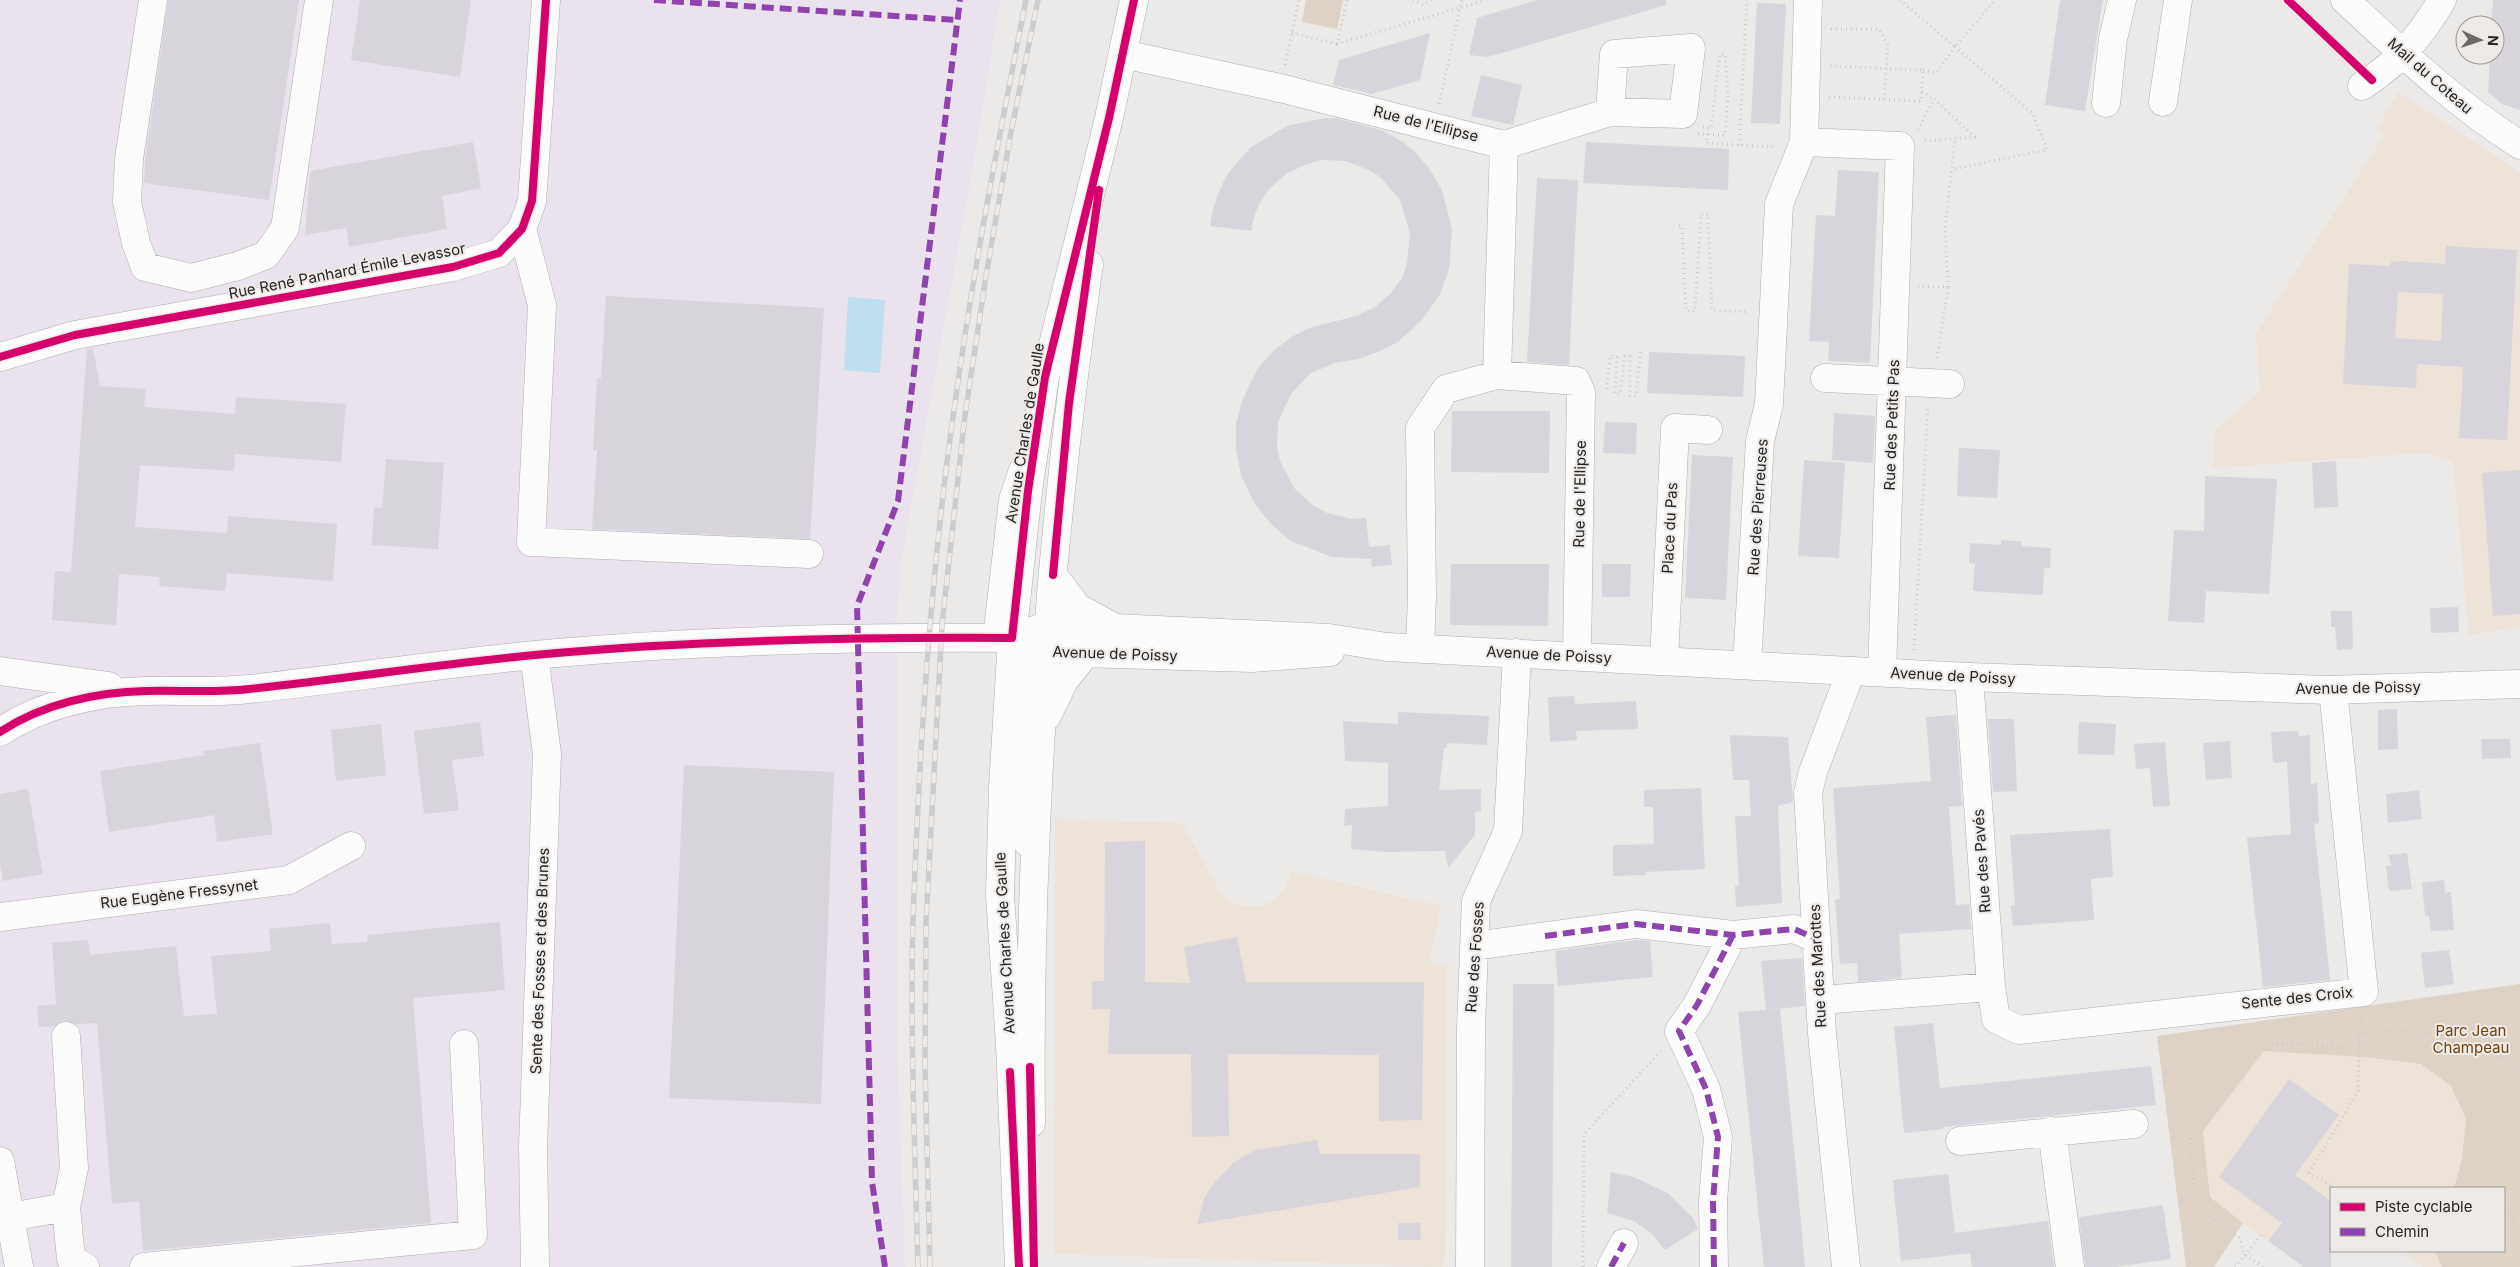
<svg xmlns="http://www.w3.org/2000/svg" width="2520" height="1267" viewBox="0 0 2520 1267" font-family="Inter,sans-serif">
  <rect width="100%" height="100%" fill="#eceae8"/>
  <path fill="#eae2ec" d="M 0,0 L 1000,0 L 975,155 L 901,562 L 897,615 L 897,1033 L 905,1267 L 0,1267 Z"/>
  <path fill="#eee3d9" d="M 2398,92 L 2520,172 L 2520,627 L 2469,635 L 2453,462 L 2426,453 L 2213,468 L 2215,430 L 2260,391 L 2256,333 L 2383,137 L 2377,128 Z
    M 1055,819 L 1182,823 L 1222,895 L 1233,903 L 1243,906 L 1258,906 L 1269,903 L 1279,896 L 1286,886 L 1291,871 L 1441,906 L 1430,962 L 1447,966 L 1445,1256 L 1443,1267 L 1054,1254 Z
    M 2264,1051 L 2364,1057 L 2421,1064 L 2451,1086 L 2466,1119 L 2462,1158 L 2454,1188 L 2331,1188 L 2331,1234 L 2294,1207 L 2268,1241 L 2243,1223 L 2210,1198 L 2203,1131 Z
    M 2407,1251 L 2435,1251 L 2442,1267 L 2422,1267 L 2405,1254 Z"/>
  <path fill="#dfd2c7" d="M 1306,0 L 1343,0 L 1337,29 L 1302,22 Z
    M 2520,984 L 2520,1267 L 2442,1267 L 2435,1251 L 2504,1251 L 2504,1188 L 2454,1188 L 2462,1158 L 2466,1119 L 2451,1086 L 2421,1064 L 2364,1057 L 2264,1051 L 2203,1131 L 2210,1197 L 2243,1223 L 2214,1267 L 2186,1267 L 2157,1036 Z"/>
  <path fill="#c0dfef" d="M 848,297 L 885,300 L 880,373 L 844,370 Z"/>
  <path fill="#d8d5dc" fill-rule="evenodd" d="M 168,0 L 299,0 L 269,200 L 144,183 L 145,161 Z
    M 360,0 L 471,0 L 460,77 L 351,60 Z
    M 1537,0 L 1666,0 L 1666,5 L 1488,57 L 1469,55 L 1477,18 Z
    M 2060,0 L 2103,0 L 2085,111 L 2045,105 Z
    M 2493,0 L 2520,0 L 2520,110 L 2502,104 L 2488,92 L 2490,55 L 2495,55 L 2495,25 L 2491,25 Z
    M 1757,3 L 1786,4 L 1780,124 L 1751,123 Z
    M 1430,33 L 1420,80 L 1372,94 L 1333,85 L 1339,60 Z
    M 1481,75 L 1522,85 L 1513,125 L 1471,116 Z
    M 1325,118 L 1336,118 L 1384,131 L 1403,142 L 1416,153 L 1429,168 L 1442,190 L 1452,229 L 1449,269 L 1440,294 L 1422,320 L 1398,342 L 1380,351 L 1359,359 L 1335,363 L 1311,373 L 1291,394 L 1278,422 L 1277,445 L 1280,461 L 1294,488 L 1314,506 L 1327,513 L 1352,519 L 1366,518 L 1369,547 L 1390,545 L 1392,565 L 1372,567 L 1371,559 L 1332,557 L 1291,541 L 1271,524 L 1254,503 L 1241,475 L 1236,449 L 1236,424 L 1242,401 L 1258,368 L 1273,351 L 1293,336 L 1309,328 L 1356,316 L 1375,307 L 1391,293 L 1402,278 L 1407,264 L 1410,233 L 1400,200 L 1380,177 L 1369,170 L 1345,161 L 1321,160 L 1307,164 L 1286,174 L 1269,189 L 1261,201 L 1255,213 L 1251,231 L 1210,226 L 1213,208 L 1221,187 L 1228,173 L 1251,147 L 1287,126 Z
    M 473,142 L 481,188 L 442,196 L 447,229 L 349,247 L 346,228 L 305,235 L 310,171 Z
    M 1586,142 L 1729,149 L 1728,190 L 1583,183 Z
    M 1838,170 L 1879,172 L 1870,363 L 1828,361 L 1829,342 L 1809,341 L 1816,215 L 1835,216 Z
    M 1537,178 L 1578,180 L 1569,365 L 1527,362 Z
    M 2446,246 L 2517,250 L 2507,440 L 2459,438 L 2463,367 L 2417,364 L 2416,388 L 2343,384 L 2349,264 L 2390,266 L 2391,262 L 2401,261 L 2445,264 ZM 2398,292 L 2443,294 L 2441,341 L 2395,338 Z
    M 606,296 L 824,308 L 810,539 L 592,529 L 597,450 L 593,450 L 597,378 L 601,378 Z
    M 93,348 L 100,386 L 146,389 L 144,407 L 235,414 L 236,397 L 346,404 L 341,462 L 235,454 L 234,471 L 140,465 L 135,527 L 227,533 L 228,516 L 337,524 L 333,581 L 227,573 L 225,591 L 159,586 L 160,577 L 119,574 L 116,625 L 52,620 L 55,571 L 71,572 L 87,349 Z
    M 1649,352 L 1745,356 L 1743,397 L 1647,393 Z
    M 1452,411 L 1550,411 L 1549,473 L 1451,472 Z
    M 1834,413 L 1875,416 L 1873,463 L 1832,460 Z
    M 1605,422 L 1637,423 L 1636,454 L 1603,453 Z
    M 1959,448 L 2000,450 L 1997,498 L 1957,496 Z
    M 1692,455 L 1733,457 L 1726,600 L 1685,598 Z
    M 386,459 L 444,463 L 438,549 L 372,545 L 374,507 L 382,508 Z
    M 1804,460 L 1845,463 L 1839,558 L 1798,556 Z
    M 2336,461 L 2338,507 L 2314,508 L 2312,463 Z
    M 2520,470 L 2520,614 L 2493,616 L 2482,473 Z
    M 2205,476 L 2277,479 L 2269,594 L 2206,591 L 2204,623 L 2168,621 L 2174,530 L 2204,531 Z
    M 2001,540 L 2021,541 L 2021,546 L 2051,548 L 2050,568 L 2044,568 L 2043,595 L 1973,591 L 1975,564 L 1969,563 L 1970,543 L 2001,545 Z
    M 1451,564 L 1549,564 L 1548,626 L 1450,625 Z
    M 1602,564 L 1631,564 L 1630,597 L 1602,597 Z
    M 2458,607 L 2459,632 L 2431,633 L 2430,608 Z
    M 2331,611 L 2352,611 L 2353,649 L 2337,650 L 2335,627 L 2331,627 Z
    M 1574,696 L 1575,704 L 1636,701 L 1638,729 L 1576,731 L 1577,740 L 1550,742 L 1548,697 Z
    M 2397,709 L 2398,749 L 2378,750 L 2378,710 Z
    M 1398,712 L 1489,716 L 1487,745 L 1447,743 L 1447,748 L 1444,748 L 1439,790 L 1481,789 L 1481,811 L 1475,812 L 1475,835 L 1448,868 L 1445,851 L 1385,852 L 1351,849 L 1352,825 L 1344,826 L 1345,809 L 1388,806 L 1388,763 L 1345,761 L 1343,721 L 1398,724 Z
    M 1956,715 L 1962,806 L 1949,807 L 1956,905 L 1969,904 L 1971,929 L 1899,934 L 1902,978 L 1858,982 L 1857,963 L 1840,964 L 1835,900 L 1840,899 L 1833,788 L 1931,781 L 1926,717 Z
    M 1988,719 L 2014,719 L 2017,791 L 1993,792 Z
    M 480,722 L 484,756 L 452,760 L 459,810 L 424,814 L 414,731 Z
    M 2079,722 L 2116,724 L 2114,755 L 2078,754 Z
    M 381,724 L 386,775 L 336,781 L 331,730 Z
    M 2298,731 L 2299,736 L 2310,735 L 2311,784 L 2317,783 L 2319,823 L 2314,824 L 2330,980 L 2263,987 L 2247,838 L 2291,834 L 2287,762 L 2273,763 L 2271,732 Z
    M 1730,735 L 1788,737 L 1793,802 L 1778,806 L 1782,903 L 1736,907 L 1735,886 L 1739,886 L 1735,816 L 1751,816 L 1749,780 L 1733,780 Z
    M 2481,739 L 2510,739 L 2511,758 L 2482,759 Z
    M 2230,741 L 2232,778 L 2206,780 L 2203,743 Z
    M 2165,742 L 2170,806 L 2153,807 L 2150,768 L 2136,769 L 2134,744 Z
    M 260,743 L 273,834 L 217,842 L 214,815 L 109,832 L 100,771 L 205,755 L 204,751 Z
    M 684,765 L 834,772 L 821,1104 L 669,1098 Z
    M 1701,788 L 1705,869 L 1646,872 L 1646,875 L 1613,876 L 1613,845 L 1654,844 L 1653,807 L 1644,807 L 1644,790 Z
    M 28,789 L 43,874 L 3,881 L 0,863 L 0,794 Z
    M 2419,790 L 2422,819 L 2388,823 L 2386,794 Z
    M 2110,829 L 2113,877 L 2091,879 L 2094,920 L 2013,926 L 2011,906 L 2015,905 L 2010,835 Z
    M 1145,841 L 1145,982 L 1190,983 L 1184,947 L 1237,937 L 1246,982 L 1424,982 L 1422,1120 L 1379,1121 L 1379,1055 L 1228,1054 L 1229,1136 L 1192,1137 L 1191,1054 L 1108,1054 L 1110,1009 L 1092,1009 L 1092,981 L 1104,981 L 1105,842 Z
    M 2407,853 L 2412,889 L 2389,891 L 2386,866 L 2391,866 L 2389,855 Z
    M 2444,880 L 2445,893 L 2451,892 L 2454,930 L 2431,931 L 2429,916 L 2425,916 L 2422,883 Z
    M 500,922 L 505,990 L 413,998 L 431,1223 L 143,1251 L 139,1201 L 112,1204 L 97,1023 L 76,1024 L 65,1020 L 55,1026 L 39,1027 L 37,1006 L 56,1004 L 52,943 L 88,940 L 90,955 L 176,946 L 184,1016 L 217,1014 L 211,956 L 271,951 L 269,929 L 330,923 L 332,944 L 367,942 L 368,935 Z
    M 1636,940 L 1650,941 L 1653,977 L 1558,986 L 1555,951 Z
    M 2449,950 L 2454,984 L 2425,988 L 2421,953 Z
    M 1802,958 L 1805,1006 L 1766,1010 L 1761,961 Z
    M 1513,984 L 1554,984 L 1552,1267 L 1511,1267 Z
    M 1780,1009 L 1799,1200 L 1805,1267 L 1764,1267 L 1738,1012 Z
    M 1933,1023 L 1940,1088 L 2151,1066 L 2156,1105 L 1943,1127 L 1943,1129 L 1904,1133 L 1894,1027 Z
    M 2289,1079 L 2339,1115 L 2295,1175 L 2331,1201 L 2331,1267 L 2304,1267 L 2268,1241 L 2282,1223 L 2219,1177 Z
    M 1317,1140 L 1320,1154 L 1420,1154 L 1420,1187 L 1197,1224 L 1204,1198 L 1216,1181 L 1234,1162 L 1256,1150 Z
    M 1611,1172 L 1634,1177 L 1669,1194 L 1694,1219 L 1698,1229 L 1665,1250 L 1653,1235 L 1634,1221 L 1607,1213 Z
    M 1948,1174 L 1955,1233 L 2048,1221 L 2054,1267 L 1972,1267 L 1970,1253 L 1901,1261 L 1893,1180 Z
    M 2163,1205 L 2171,1259 L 2114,1267 L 2085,1267 L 2079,1217 Z
    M 1398,1223 L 1420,1223 L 1421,1240 L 1398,1240 Z"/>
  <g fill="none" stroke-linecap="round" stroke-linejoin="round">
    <g stroke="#b1afae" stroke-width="29">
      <path id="minor" d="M 153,0 L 129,159 L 127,202 L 136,243 L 145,267 L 191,278 L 238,266 L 266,255 L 285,228 L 319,0
        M 2345,0 C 2401,52 2455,104 2520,145
        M 1123,54 L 1280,88 L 1504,145
        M 2362,86 C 2399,62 2420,37 2442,0
        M 2163,102 L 2178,0
        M 2106,103 L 2113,39 L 2122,0
        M 1804,142 L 1900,146 L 1882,672
        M 1504,145 L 1610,112 L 1683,114 L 1691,48 L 1614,54 L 1610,112
        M 522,229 L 542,305 L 531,542 L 809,554
        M 0,357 L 75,335 L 453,267 L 499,253 L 522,229 L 532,201 L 546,0
        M 1497,375 L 1504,145
        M 1825,378 L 1950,384
        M 997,638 L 1013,500 L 1023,470
        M 1420,648 L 1422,596 L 1420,428 L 1446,389 L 1497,375 L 1576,381 L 1581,392 L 1577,656
        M 534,655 L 547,754 L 533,1147 L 535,1267
        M 1664,661 L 1675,428 L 1708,430
        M 1747,665 L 1760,441 L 1769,404 L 1779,204 L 1804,142 L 1808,0
        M 0,671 L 109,686
        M 1969,677 L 1991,987 L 1996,1019 L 2019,1030 L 2364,992 L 2333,690
        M 0,732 C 42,704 96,692 146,691 C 180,690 215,693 249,689 C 344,679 439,664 535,655 C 693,640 853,637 1012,638
        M 1027,842 L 1023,772 L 1030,646
        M 0,917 L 289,880 L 351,846
        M 1474,946 L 1636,924 L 1733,935 L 1794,929 L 1817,939
        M 1821,1000 L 1991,987
        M 66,1036 L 74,1168 L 66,1207 L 71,1259 L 85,1267
        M 2052,1131 L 2070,1267
        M 1960,1141 L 2134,1124
        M 0,1161 L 19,1267
        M 10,1217 L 66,1207
        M 144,1267 L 473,1235 L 464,1044
        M 1470,1267 L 1471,1027 L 1476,901 L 1508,831 L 1517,653
        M 1611,1267 L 1624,1243
        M 1714,1267 L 1713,1201 L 1718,1137 L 1706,1089 L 1679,1031 L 1697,1005 L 1733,935
        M 1846,1267 L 1822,1034 L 1808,793 L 1813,772 L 1851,671"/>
    </g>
    <g stroke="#b1afae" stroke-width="29">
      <path id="major" d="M 1053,575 L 1077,607 L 1109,625
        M 1012,638 L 1049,625 L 1329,638 L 1387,647 L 1969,677 L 2327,690 L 2520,684
        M 1030,645 L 1046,652 L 1252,658 L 1330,652
        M 1047,716 L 1064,681 L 1085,654
        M 1031,1123 C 1028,836 1048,548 1089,264
        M 1019,1267 L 1010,1044 L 1000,895 L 1003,788 L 1012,638 L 1028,491 L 1045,377 L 1109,118 L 1134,0"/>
    </g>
    <path stroke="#cccbcb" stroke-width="3" stroke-dasharray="1 4" stroke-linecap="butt" d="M 1347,0 L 1337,44 L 1486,0
      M 1413,0 L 1424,5 L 1431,0
      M 1900,0 L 1955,47 L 1995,0
      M 1831,29 L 1879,29 L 1888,45 L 1884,99
      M 1292,33 L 1337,44
      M 1285,65 L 1299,0
      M 1923,70 L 1936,73 L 1955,47 L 2033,114 L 2047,150 L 1953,169
      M 1922,91 L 1934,99
      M 1829,97 L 1921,101 L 1923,70 L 1830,66
      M 1439,104 L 1462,0
      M 1918,130 L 1934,99 L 1975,137 L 1924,141
      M 1698,134 L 1725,135 L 1728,95 L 1725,54 L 1720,54 L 1711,128 L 1702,127
      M 1707,134 L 1706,143 L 1776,147
      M 1739,145 L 1747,0
      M 1679,226 L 1682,226 L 1686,311 L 1695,311 L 1701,214 L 1708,214 L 1712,310 L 1749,312
      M 1918,286 L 1948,287 L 1945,228 L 1955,138
      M 1937,358 L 1948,287
      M 1607,389 L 1610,356 L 1617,357 L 1615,394 L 1620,394 L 1625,356 L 1630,356 L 1630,396 L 1636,396 L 1641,348
      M 1914,650 L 1928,406
      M 2359,1033 L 2361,1016
      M 2335,1188 L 2309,1173 L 2358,1091 L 2359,1033 L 2401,1031 L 2439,1034 L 2520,1065
      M 2504,1209 L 2509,1209 L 2520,1236
      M 1583,1267 L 1584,1134 L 1662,1050
      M 2235,1267 L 2263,1233
      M 2263,1267 L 2244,1254 L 2240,1238 L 2205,1213 L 2195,1200 L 2190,1136 L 2254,1050 L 2267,1043 L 2359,1047"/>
    <use href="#minor" stroke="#fcfcfc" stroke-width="28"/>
    <use href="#major" stroke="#fcfcfc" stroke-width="28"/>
    <g stroke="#cdcdcd" stroke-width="5.5">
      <path id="rail" d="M 918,1267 C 915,1152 910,1036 913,921 C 919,751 930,579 954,410 C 973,272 999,136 1026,0
        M 930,1267 L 925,1065 L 926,923 L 942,625 L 965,415 L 986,276 L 1011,132 L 1038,0"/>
    </g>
    <use href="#rail" stroke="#edeae7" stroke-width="4" stroke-dasharray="11" stroke-linecap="butt"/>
    <path stroke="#8e44ad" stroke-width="6" stroke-dasharray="12 6" stroke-linecap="butt" d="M 654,0 L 956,20
      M 1545,936 L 1636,924 L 1733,935 L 1794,929 L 1817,939
      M 885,1267 L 872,1182 L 857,606 L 898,501 L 960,0
      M 1611,1267 L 1624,1243
      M 1714,1267 L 1713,1201 L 1718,1137 L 1706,1089 L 1679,1031 L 1697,1005 L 1733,935"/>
    <g stroke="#edeae7" stroke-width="11">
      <path id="cycleway" d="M 2288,0 L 2372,80
        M 0,357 L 75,335 L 453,267 L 499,253 L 522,229 L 532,201 L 546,0
        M 1053,575 L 1069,403 L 1099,190
        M 0,732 C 42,704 96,692 146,691 C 180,690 215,693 249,689 C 344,679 439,664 535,655 C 693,640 853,637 1012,638 L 1028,491 L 1045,377 L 1109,118 L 1134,0
        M 1030,1067 L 1034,1267
        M 1010,1072 L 1019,1267"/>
    </g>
    <use href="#cycleway" stroke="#d6006c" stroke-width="8"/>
  </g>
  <g text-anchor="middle" stroke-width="4" stroke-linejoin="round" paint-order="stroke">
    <g font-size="15" fill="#262524" stroke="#edeae7">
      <text transform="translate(2430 76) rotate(41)" y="5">Mail du Coteau</text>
      <text transform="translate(1426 124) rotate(14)" y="5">Rue de l'Ellipse</text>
      <text transform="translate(347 271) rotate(-11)" y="5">Rue René Panhard Émile Levassor</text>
      <text transform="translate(1892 425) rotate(-88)" y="5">Rue des Petits Pas</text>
      <text transform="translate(1025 433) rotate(-81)" y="5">Avenue Charles de Gaulle</text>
      <text transform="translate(1580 494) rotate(-89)" y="5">Rue de l'Ellipse</text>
      <text transform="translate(1758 507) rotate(-86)" y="5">Rue des Pierreuses</text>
      <text transform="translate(1670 528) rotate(-87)" y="5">Place du Pas</text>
      <text transform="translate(1115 654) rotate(2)" y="5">Avenue de Poissy</text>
      <text transform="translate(1549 655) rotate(3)" y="5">Avenue de Poissy</text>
      <text transform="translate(1953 676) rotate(3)" y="5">Avenue de Poissy</text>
      <text transform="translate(2358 688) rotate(-1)" y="5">Avenue de Poissy</text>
      <text transform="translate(1982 861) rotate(-94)" y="5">Rue des Pavés</text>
      <text transform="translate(179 894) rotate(-7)" y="5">Rue Eugène Fressynet</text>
      <text transform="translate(1005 943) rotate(-93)" y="5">Avenue Charles de Gaulle</text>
      <text transform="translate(1475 957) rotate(-86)" y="5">Rue des Fosses</text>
      <text transform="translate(540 961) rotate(-88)" y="5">Sente des Fosses et des Brunes</text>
      <text transform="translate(1818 966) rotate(-93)" y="5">Rue des Marottes</text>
      <text transform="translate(2297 998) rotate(-6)" y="5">Sente des Croix</text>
    </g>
    <g font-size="15" fill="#714311" stroke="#edeae7">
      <text x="2471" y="1036">Parc Jean<tspan x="2471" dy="17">Champeau</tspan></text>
    </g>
  </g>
  <rect x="2330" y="1187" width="175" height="65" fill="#edeae7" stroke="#9d9b99"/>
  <rect x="2340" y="1203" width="25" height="8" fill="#d6006c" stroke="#9d9b99"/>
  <text x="2375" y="1212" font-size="15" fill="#262524">Piste cyclable</text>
  <rect x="2340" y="1228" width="25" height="8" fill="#8e44ad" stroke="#9d9b99"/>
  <text x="2375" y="1237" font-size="15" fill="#262524">Chemin</text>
  <g transform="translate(2480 40) rotate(93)"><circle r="24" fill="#edeae7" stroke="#9d9b99"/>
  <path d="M0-4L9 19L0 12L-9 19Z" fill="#6b6a69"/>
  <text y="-8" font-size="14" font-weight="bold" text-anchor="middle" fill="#262524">N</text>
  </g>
</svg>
